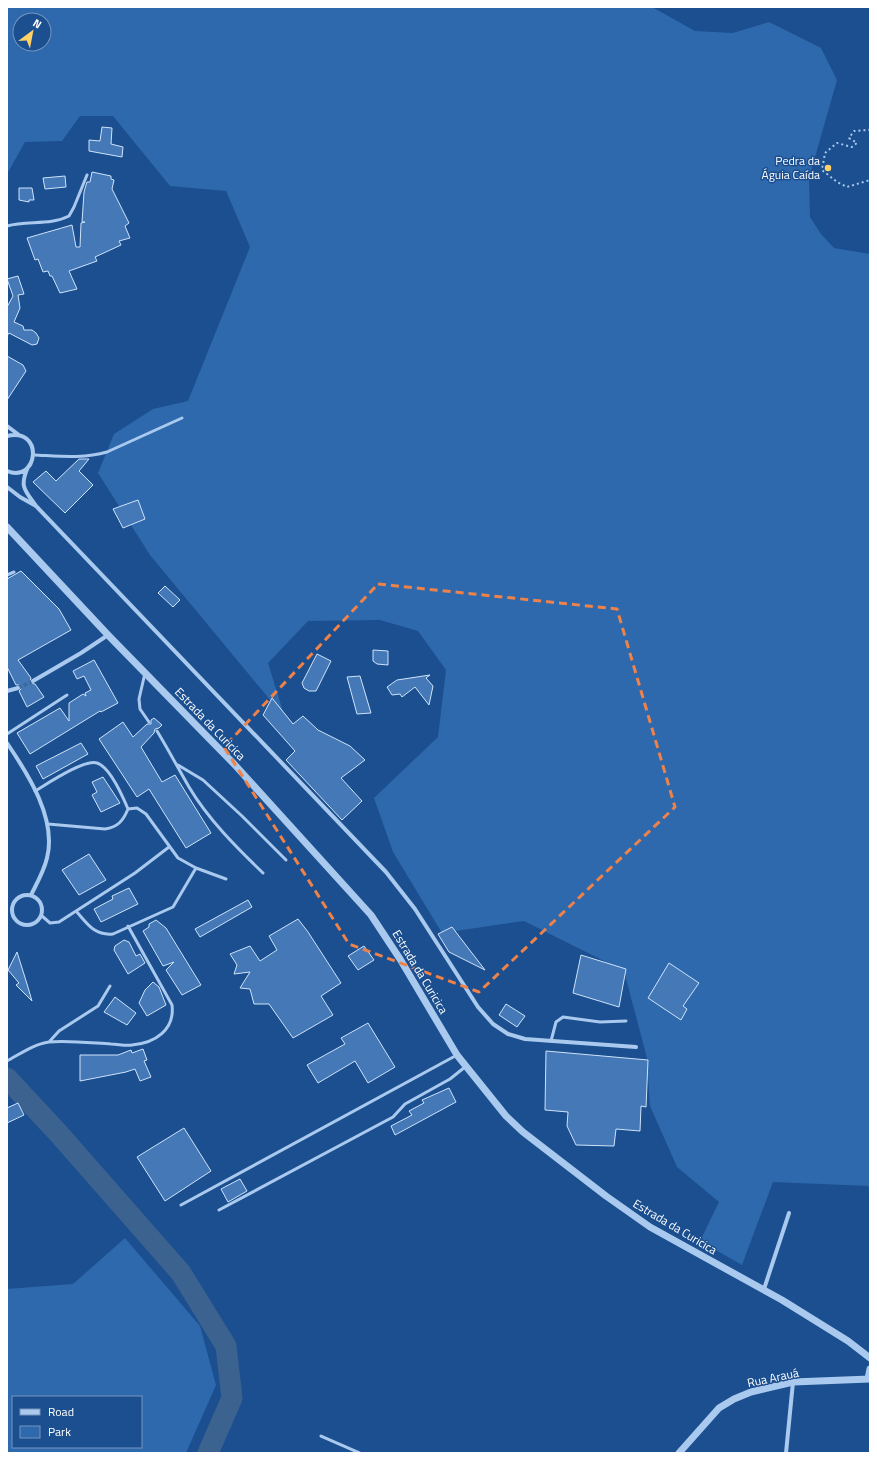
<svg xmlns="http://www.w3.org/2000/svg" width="877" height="1460" viewBox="0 0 877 1460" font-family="'Titillium Web',sans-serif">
  <rect width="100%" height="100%" fill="#1b4f8f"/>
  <path fill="#2e69ad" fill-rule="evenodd" d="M 7,7 L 652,7 L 695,31 L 733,33 L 769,22 L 821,48 L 837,80 L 809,178 L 810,217 L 821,234 L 834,248 L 870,254 L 870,1186 L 773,1182 L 742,1265 L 700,1241 L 719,1202 L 677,1167 L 650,1106 L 647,1058 L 624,971 L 524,921 L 442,933 L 393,852 L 374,798 L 438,737 L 446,670 L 418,631 L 380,620 L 308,621 L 268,663 L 285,718 L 150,555 L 98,473 L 114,434 L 153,409 L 188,401 L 250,247 L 226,191 L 170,186 L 113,116 L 80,116 L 62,141 L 25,142 L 7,174 ZM 20,20 L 44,20 L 44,44 L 20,44 Z
    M 125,1238 L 200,1326 L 216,1385 L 186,1453 L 7,1453 L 7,1289 L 73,1284 ZM 13,1397 L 141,1397 L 141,1447 L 13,1447 Z"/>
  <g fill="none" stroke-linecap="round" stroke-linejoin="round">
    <path stroke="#3c6290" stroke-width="21" d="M 7,1078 L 59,1134 L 181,1273 L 226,1346 L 232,1398 L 208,1453"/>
  </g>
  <path fill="#4478b7" stroke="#cfe3fa" d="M 102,127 L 112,128 L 111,144 L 123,147 L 122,157 L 89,151 L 89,140 L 100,141 Z
    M 92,172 L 111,176 L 111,179 L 114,180 L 112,189 L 129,223 L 125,226 L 130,238 L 119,241 L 121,245 L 95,257 L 97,261 L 69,271 L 77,289 L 60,293 L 52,276 L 50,276 L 48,271 L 43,272 L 38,259 L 35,260 L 27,238 L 72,225 L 76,247 L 80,247 L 81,223 L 85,222 L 82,222 L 84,192 L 87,182 L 90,182 Z
    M 65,176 L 66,187 L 45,189 L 43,178 Z
    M 19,188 L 32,188 L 34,200 L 29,200 L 29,202 L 19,200 Z
    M 18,276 L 24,294 L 18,295 L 20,308 L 14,322 L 23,326 L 24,330 L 32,330 L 36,333 L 39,338 L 37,344 L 32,345 L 9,333 L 7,336 L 7,307 L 13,296 L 7,279 Z
    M 7,356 L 23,365 L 26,371 L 7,400 Z
    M 79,459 L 89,459 L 79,471 L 93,485 L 65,513 L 33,482 L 46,471 L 56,481 Z
    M 138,500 L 145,519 L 123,528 L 113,509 Z
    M 21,571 L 59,609 L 71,630 L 18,660 L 31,678 L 30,681 L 30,683 L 35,684 L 44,697 L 27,707 L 19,691 L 21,689 L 21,687 L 19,685 L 16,685 L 7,667 L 7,579 Z
    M 165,586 L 180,600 L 173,607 L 158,593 Z
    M 373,650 L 388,651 L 388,665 L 377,664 L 373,661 Z
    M 317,654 L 331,661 L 316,691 L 309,691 L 304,688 L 302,683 Z
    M 94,660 L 118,703 L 101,712 L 100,711 L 30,754 L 17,733 L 60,708 L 69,721 L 69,703 L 83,694 L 86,696 L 85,693 L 91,690 L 84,676 L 77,679 L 73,671 Z
    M 430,675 L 426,678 L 433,686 L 429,705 L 415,687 L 402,697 L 400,694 L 392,695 L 387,687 L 397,680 Z
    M 360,676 L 371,713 L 357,714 L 347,677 Z
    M 272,698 L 293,724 L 303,716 L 318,730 L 350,746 L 365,760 L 341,778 L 362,801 L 342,820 L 286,760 L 295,751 L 263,715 Z
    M 154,718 L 162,725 L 159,728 L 155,729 L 154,733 L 141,747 L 162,782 L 175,775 L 211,833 L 186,848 L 149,789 L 137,797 L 99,739 L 123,722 L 133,737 L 147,724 L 151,724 L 151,720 Z
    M 81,743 L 88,754 L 43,779 L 36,766 Z
    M 103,777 L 120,803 L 101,812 L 92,795 L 97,792 L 92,782 Z
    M 89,854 L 106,880 L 79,895 L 62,870 Z
    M 129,888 L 138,904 L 101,922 L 94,909 L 113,899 L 112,896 Z
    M 248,900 L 252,907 L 200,937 L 195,929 Z
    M 298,919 L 308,932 L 341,983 L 321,996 L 333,1015 L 293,1038 L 269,1004 L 254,1004 L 250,989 L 240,988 L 250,972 L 234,974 L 237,965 L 230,954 L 250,946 L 260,961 L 277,950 L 269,936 Z
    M 156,920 L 166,928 L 201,985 L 182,995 L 166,970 L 174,962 L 163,966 L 143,931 L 149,927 L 149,924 Z
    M 452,927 L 485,970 L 449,952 L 438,934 Z
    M 124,940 L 129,942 L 136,956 L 140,954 L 145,963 L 128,974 L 114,950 L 115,946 Z
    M 364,946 L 374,960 L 358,970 L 348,956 Z
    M 17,952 L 27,984 L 32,1001 L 16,985 L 19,983 L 8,970 Z
    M 581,955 L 626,969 L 619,1007 L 573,993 Z
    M 669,963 L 699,983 L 683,1006 L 687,1009 L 681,1020 L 648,998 Z
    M 153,982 L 159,987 L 166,1005 L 147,1016 L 139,1003 L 145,990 Z
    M 115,997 L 136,1013 L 127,1025 L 104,1012 Z
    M 506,1004 L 525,1016 L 517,1027 L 499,1015 Z
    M 368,1023 L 395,1067 L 368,1083 L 355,1061 L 318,1083 L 307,1065 L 345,1044 L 341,1038 Z
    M 143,1049 L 147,1060 L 144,1061 L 151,1077 L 140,1081 L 135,1069 L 126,1072 L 80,1081 L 80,1055 L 118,1055 L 131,1050 L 132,1053 Z
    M 546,1051 L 648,1060 L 646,1107 L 641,1106 L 640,1131 L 616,1129 L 614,1146 L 576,1145 L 567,1126 L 568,1112 L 545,1110 Z
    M 449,1088 L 456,1102 L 395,1135 L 391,1126 L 412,1115 L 409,1111 L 424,1103 L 422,1100 Z
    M 18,1103 L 24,1115 L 7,1123 L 7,1108 Z
    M 184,1128 L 211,1171 L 165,1201 L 137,1157 Z
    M 240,1179 L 247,1191 L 228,1202 L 221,1189 Z"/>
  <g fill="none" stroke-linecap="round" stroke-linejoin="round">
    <path stroke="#3d69a0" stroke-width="4" stroke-dasharray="4 2" stroke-linecap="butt" d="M 18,688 L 33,681"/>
    <path stroke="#a9c9ee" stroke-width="2" stroke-dasharray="2 3" stroke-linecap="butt" d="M 870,129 L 869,130 L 854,131 L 849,138 L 857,143 L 852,147 L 837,143 L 825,153 L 822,170 L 837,182 L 847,187 L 870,180"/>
    <path stroke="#a9c9ee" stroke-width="3" d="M 7,226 C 27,220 50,226 69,216 L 74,207 L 87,175
      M 34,455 C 58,456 83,459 107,452 L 182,418
      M 7,575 L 14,572
      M 145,673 L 139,699 L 140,709 L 149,722
      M 157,731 C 168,749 178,768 189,787 C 208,819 236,847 263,873
      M 7,734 L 67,695
      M 178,765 L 203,780 L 242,816 L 286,860
      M 35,791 C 47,784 84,759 97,763 C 110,767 123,797 128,809 C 123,821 118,827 105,829 L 48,824
      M 128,809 L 137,808 L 146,814 L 178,858 L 196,868 L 226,879
      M 76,911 C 87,923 94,936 113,934 L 173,907 L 196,868
      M 42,916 L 50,923 L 59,922 L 135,873 L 169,847
      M 551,1041 L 556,1022 L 563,1017 L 600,1022 L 626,1021
      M 49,1042 L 59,1031 L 98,1006 L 110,986
      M 7,1061 C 20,1054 34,1044 49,1042 C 66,1040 93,1043 111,1044 C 118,1044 125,1046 132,1045 C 155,1043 175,1030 172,1005 L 128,926
      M 181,1205 L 457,1055
      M 219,1210 L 393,1117 L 405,1104 L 450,1079 L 465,1067
      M 321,1436 L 360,1453"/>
    <path stroke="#a9c9ee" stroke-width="4" d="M 7,426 L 19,435
      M 7,436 C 45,427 38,484 7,471
      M 28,467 C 19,487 25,490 36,506 L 386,872 L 415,909 L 478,1007 L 493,1024 L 508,1034 L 525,1039 L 636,1047
      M 7,487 L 20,497 L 36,506
      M 33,681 L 81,653 L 108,635
      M 7,691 L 18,688
      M 7,743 C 28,774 57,819 47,858 C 44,871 37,883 31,895
      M12 910a15 15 0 1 1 30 0a15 15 0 1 1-30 0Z
      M 764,1289 L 789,1213
      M 786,1453 L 793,1382"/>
    <path stroke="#a9c9ee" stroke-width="7" d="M 7,527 L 108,635 L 234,764 L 371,915 L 400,959 L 457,1055 L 506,1116 L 523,1132 L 606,1196 L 650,1227 L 782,1300 L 848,1341 L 870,1358
      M 868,1379 L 870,1369
      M 679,1453 L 719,1408 L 734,1399 L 751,1392 L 793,1382 L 870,1379"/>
  </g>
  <path fill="none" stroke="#ee8249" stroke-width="3" stroke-dasharray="8 5" stroke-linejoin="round" d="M 378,584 L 617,609 L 675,807 L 479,992 L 349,944 L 224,747 Z"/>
  <circle fill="#ffd166" stroke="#1b4f8f" stroke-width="1.5" cx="828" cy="168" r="4"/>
  <g text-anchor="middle" stroke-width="3" stroke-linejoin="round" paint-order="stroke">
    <g font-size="12" fill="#fff" stroke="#1b4f8f" text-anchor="end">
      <text x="820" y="165">Pedra da<tspan x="820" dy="14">Águia Caída</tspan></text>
    </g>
    <g font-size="12" fill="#fff" stroke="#1b4f8f">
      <text transform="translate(210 724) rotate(46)" y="4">Estrada da Curicica</text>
      <text transform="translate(420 972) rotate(59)" y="4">Estrada da Curicica</text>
      <text transform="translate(675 1227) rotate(31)" y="4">Estrada da Curicica</text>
      <text transform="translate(773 1378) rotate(-12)" y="4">Rua Arauá</text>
    </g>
  </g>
  <rect width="877" height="1460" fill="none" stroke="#ffffff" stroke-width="16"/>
  <rect x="12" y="1396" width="130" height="52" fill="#1b4f8f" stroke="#7695bc"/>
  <rect x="20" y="1409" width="20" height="6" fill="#a9c9ee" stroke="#7695bc"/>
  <text x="48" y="1416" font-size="12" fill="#ffffff">Road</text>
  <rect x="20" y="1426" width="20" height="12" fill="#2e69ad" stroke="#7695bc"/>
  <text x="48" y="1436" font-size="12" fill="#ffffff">Park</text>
  <g transform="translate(32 32) rotate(32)"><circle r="19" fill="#1b4f8f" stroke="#7695bc"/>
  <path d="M0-3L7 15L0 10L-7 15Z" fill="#ffd166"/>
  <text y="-6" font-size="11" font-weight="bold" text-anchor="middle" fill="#ffffff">N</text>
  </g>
</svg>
